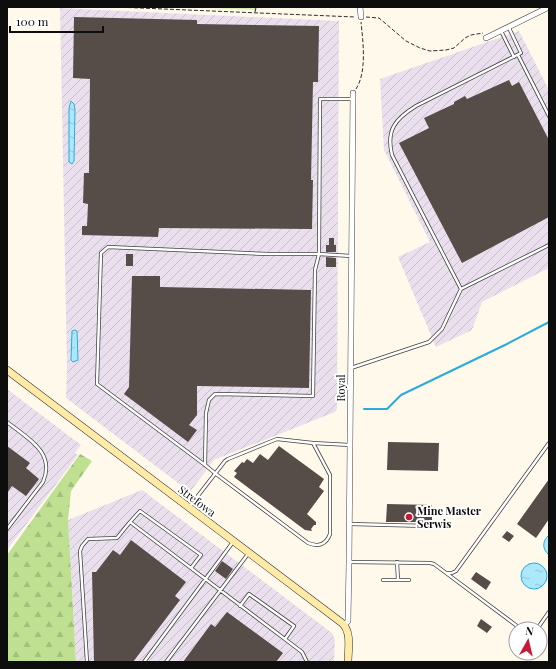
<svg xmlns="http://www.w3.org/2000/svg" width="556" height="669" viewBox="0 0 556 669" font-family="'Playfair Display',serif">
  <defs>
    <pattern id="industrial-furrows" width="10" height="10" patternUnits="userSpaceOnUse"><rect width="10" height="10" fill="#eae0ed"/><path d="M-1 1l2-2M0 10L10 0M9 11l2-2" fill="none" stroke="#c8bfca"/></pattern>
    <pattern id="grass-tufts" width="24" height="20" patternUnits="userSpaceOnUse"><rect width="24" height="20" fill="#d9edb2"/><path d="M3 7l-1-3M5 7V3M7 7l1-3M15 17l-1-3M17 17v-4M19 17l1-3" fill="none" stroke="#b9ca98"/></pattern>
    <pattern id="forest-firs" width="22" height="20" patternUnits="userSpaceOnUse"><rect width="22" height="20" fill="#bee090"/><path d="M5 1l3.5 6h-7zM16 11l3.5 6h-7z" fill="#a2bf7b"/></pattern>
    <pattern id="water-ripples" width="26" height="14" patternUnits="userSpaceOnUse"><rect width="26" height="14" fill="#abe8fc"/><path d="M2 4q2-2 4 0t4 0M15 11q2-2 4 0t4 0" fill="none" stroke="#92c6d7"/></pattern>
  </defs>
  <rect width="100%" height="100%" fill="#fff9ec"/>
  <path fill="url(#industrial-furrows)" d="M 60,8 L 339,21 L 337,409 L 335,412 L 214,460 L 190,492 L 66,398 L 67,366 Z
    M 519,31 L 549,90 L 549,268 L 482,302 L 472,330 L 436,347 L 398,257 L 430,242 L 384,150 L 380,79 Z
    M 7,389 L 81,445 L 75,453 L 78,455 L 7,550 Z
    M 142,490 L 332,633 L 335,640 L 334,662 L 76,662 L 68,520 Z"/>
  <path fill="url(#grass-tufts)" d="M 184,7 L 257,7 L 257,10 Z"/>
  <path fill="url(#forest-firs)" d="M 80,454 L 92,461 L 71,491 L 68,520 L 76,662 L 7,662 L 7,555 Z"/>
  <path fill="url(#water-ripples)" stroke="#2babda" d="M 71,101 L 74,104 L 75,110 L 74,161 L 72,164 L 69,162 L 69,108 Z
    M 75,330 L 77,331 L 78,360 L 73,362 L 71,360 L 72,331 Z
    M 549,535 L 549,555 C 542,549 542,541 549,535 Z
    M521 576a13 13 0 1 1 26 0a13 13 0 1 1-26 0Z"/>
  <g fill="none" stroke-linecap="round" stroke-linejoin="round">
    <path stroke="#2babda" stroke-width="2" d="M 364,409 L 387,409 L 401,395 L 507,344 L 549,322"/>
  </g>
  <path fill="#564c48" d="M 74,17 L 197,20 L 197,24 L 319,26 L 318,82 L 313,82 L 311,180 L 313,180 L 312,229 L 159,228 L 158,237 L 82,235 L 82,226 L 87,226 L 88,204 L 83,203 L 84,173 L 89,173 L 90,79 L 73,78 Z
    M 509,80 L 512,86 L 519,82 L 549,140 L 549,217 L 462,263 L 399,143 L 429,128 L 424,118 L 454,104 L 454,102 L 465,96 L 467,99 Z
    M 329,238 L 334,238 L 334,245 L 336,245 L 336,252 L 326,252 L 326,245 L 329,245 Z
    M 126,254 L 133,254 L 133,266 L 126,266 Z
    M 326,257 L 336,258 L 336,267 L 326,267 Z
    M 132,276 L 160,276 L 160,287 L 311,290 L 309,388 L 197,386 L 197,415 L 189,425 L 197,430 L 188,442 L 124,394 L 129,387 Z
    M 388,442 L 439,443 L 438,471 L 387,470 Z
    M 7,446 L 30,463 L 26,468 L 39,479 L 26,496 L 12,486 L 7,493 Z
    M 279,446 L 324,479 L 319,487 L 324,491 L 307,514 L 316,522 L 316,525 L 314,525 L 311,529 L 312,531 L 305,530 L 234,477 L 237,473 L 234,471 L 242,462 L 244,463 L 247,459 L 253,463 L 260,454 L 268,460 Z
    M 549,479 L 549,519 L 536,538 L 517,524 Z
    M 387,504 L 432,505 L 432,522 L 386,522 Z
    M 507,531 L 514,536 L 509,542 L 502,537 Z
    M 131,540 L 186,582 L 175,596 L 180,600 L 133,662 L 94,662 L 92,572 L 96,572 L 113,550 L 120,555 Z
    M 222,561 L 233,569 L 226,579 L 215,571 Z
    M 476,572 L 491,582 L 486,590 L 471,579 Z
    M 227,612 L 283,653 L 276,662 L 183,662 L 211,624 L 215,627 Z
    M 481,619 L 492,627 L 487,633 L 477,626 Z"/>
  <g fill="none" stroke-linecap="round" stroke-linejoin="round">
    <g stroke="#404040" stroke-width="4">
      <path id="lane" d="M 501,31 L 514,57
        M 518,55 L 549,116
        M 351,256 L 319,254 L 320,99 L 352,99
        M 461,289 L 392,155 C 386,130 395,119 416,106 L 521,53 L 509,28
        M 351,368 L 429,342 L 442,329 L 461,289 L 549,245
        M 7,422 C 27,438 56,452 43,482 L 7,529
        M 313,443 L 350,445
        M 190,506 L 225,461 L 228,459 L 277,439 L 313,443 L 330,475 L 330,534 C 326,545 318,547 308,543 L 216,474 L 205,465 L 97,384 L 101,253 L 108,247 L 268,254 L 319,254 L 315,270 L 313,396 L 215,394 L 209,400 L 206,413 L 205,465
        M 130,522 L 140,511 L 201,555 L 191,568
        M 350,524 L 427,526
        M 350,562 L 430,563 L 434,564 L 521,629
        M 397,562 L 398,580
        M 446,573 L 452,573 L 456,571 L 549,443
        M 383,580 L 409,580
        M 240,606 L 249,594 L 294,626 L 285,639
        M 537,629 L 549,612
        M 87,662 L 80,551 L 82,546 L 88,539 L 117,538 L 130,522 L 302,652 L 307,662
        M 144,662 L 233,542
        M 166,662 L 248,554"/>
    </g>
    <g stroke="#404040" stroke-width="6">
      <path id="street" d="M 360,7 L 361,17
        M 486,38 L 549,7
        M 344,626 L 348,621 L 349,562 L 353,93"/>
    </g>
    <g stroke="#2f2f2f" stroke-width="8">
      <path id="secondary" d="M 7,370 L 342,623 C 352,632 348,650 348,662"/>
    </g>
    <path stroke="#2f2f2f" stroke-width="1" stroke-dasharray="4 2" stroke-linecap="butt" d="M 116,7 L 355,17
      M 255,12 L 256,7
      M 366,17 L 379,18 L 406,41 L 420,48 L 430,51 L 446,50 L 454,48 L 465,38 L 471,35 L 483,33
      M 356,89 C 367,72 363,42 361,22"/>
    <use href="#lane" stroke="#fff" stroke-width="2.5"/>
    <use href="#street" stroke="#fff" stroke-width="5"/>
    <use href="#secondary" stroke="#ffeaa7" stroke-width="7"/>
  </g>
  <circle fill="#ca1837" stroke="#fff" stroke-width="1.5" cx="409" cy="517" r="4"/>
  <g text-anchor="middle" stroke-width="4" stroke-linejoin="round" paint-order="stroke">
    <g font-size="11" fill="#0d0d0d" stroke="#fff">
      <text transform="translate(341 388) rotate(-90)" y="4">Royal</text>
      <text transform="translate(197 501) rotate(37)" y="4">Strefowa</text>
    </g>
    <g font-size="11" font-weight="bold" fill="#0d0d0d" stroke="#fff" text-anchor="start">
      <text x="417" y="515">Mine Master<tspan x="417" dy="13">Serwis</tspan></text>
    </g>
  </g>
  <rect width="556" height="669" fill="none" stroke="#0d0d0d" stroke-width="16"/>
  <g transform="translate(528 641) rotate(8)"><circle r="19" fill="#ffffff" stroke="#9e9e9e"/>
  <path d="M0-3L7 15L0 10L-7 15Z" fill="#ca1837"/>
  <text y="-6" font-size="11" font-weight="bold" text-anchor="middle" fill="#0d0d0d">N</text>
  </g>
  <path d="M10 26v6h93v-6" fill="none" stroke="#0d0d0d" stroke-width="2"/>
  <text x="16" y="26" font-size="12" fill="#0d0d0d" stroke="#ffffff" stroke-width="3" paint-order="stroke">100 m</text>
</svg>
